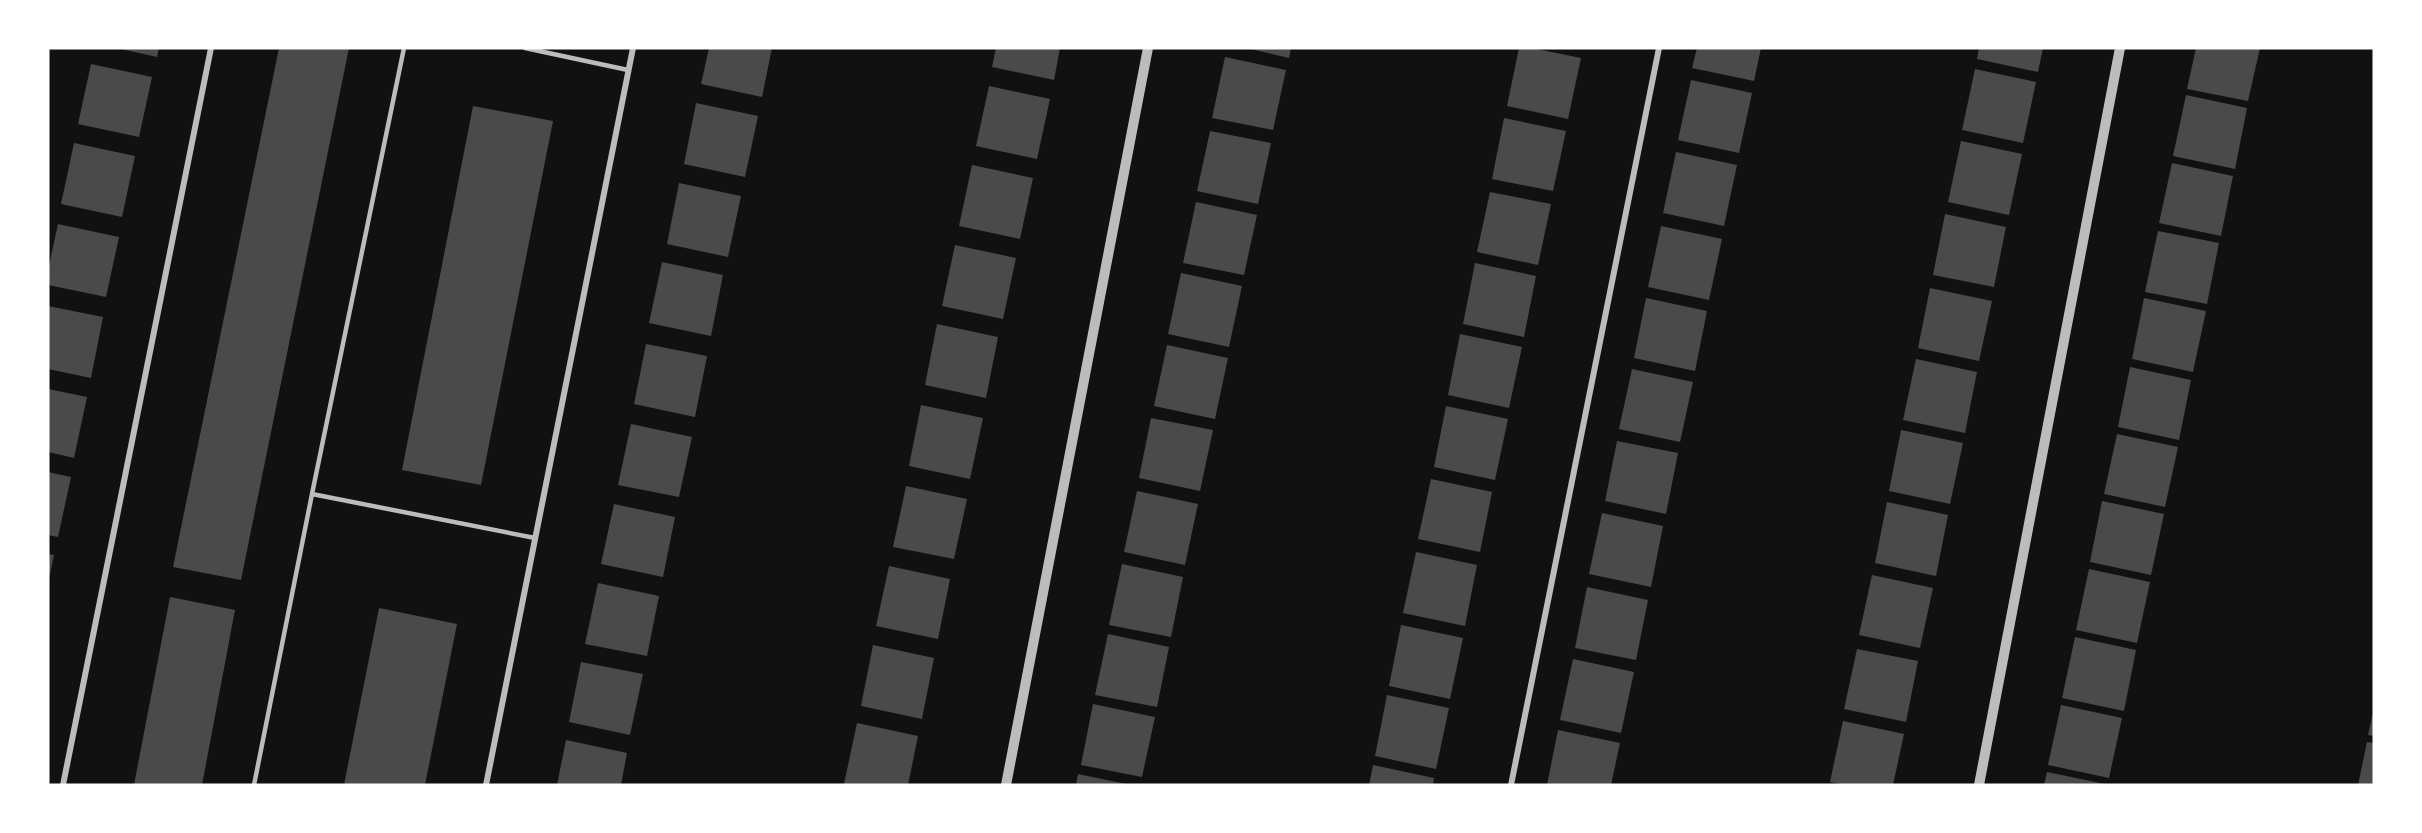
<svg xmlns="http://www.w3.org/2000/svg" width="2422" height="833" viewBox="0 0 2422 833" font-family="'Open Sans',sans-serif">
  <rect width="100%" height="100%" fill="#111"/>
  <path fill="#4a4a4a" d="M 117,48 L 159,48 L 157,57 Z
    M 279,48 L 349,48 L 241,580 L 173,567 Z
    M 709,48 L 772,48 L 762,97 L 701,84 Z
    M 996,48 L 1060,48 L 1054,80 L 992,67 Z
    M 1247,48 L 1291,48 L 1289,58 Z
    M 1519,48 L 1532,48 L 1581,58 L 1568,119 L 1507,106 Z
    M 1697,48 L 1761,48 L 1754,81 L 1692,68 Z
    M 1979,48 L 2043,48 L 2038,72 L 1977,59 Z
    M 2196,48 L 2260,48 L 2248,101 L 2187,89 Z
    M 1225,57 L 1286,70 L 1273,130 L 1212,118 Z
    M 91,64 L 152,77 L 139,137 L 78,124 Z
    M 1975,69 L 2036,82 L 2023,143 L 1962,130 Z
    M 1691,80 L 1752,93 L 1739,153 L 1678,140 Z
    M 989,86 L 1050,99 L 1037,159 L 976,146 Z
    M 2186,95 L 2247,108 L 2235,169 L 2173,156 Z
    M 696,103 L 758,116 L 745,177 L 684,164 Z
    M 473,106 L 553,121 L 481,485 L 402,470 Z
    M 1504,118 L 1566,131 L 1553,191 L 1492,179 Z
    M 1210,131 L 1271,143 L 1258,204 L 1197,191 Z
    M 1961,141 L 2022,154 L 2009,215 L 1948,202 Z
    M 74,143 L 135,156 L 122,217 L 61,204 Z
    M 1676,152 L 1737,165 L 1724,226 L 1663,213 Z
    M 2172,163 L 2233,176 L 2221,236 L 2159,223 Z
    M 972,165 L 1033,178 L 1020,239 L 959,226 Z
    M 679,183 L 741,196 L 728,257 L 667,244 Z
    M 1490,192 L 1551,204 L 1538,265 L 1477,252 Z
    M 1196,202 L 1257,215 L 1244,275 L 1183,263 Z
    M 1945,214 L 2006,227 L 1994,287 L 1933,275 Z
    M 58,224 L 119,237 L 106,297 L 48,285 L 48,270 Z
    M 1661,226 L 1722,239 L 1709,300 L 1648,287 Z
    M 2158,231 L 2219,243 L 2207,304 L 2145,292 Z
    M 955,245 L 1016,258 L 1003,319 L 942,306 Z
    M 662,262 L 723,275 L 711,336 L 649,323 Z
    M 1475,263 L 1536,276 L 1524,337 L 1463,324 Z
    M 1181,273 L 1242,286 L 1229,347 L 1168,334 Z
    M 1930,288 L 1992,301 L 1979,361 L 1918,348 Z
    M 1646,298 L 1707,311 L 1695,371 L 1634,358 Z
    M 2144,298 L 2206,311 L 2193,372 L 2132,359 Z
    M 48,306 L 103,317 L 91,378 L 48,369 Z
    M 937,324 L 998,337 L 986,398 L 925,385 Z
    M 1460,334 L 1522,347 L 1509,408 L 1448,395 Z
    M 646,344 L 707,356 L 695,417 L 634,404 Z
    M 1167,345 L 1228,358 L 1215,419 L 1154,406 Z
    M 1916,359 L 1977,372 L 1965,433 L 1903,420 Z
    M 2130,367 L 2191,380 L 2179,440 L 2118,427 Z
    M 1632,369 L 1693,382 L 1680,442 L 1619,429 Z
    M 48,389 L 87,397 L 74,458 L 48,452 Z
    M 921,405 L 983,418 L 970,479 L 909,466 Z
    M 1446,406 L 1508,419 L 1495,480 L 1434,467 Z
    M 1151,418 L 1213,430 L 1200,491 L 1139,478 Z
    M 631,424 L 692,437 L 679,497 L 618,485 Z
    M 1901,430 L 1963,443 L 1950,504 L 1889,491 Z
    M 2117,434 L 2178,447 L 2165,507 L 2104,494 Z
    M 1617,441 L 1678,453 L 1666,514 L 1605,501 Z
    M 48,472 L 71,477 L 58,537 L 48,535 Z
    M 1431,479 L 1492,492 L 1480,552 L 1418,539 Z
    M 906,486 L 967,499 L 954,559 L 893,547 Z
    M 1137,491 L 1198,504 L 1185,565 L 1124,552 Z
    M 2102,501 L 2164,514 L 2151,575 L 2090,562 Z
    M 1887,502 L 1948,515 L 1936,576 L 1875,563 Z
    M 614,504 L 675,517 L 663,577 L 601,564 Z
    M 1602,513 L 1663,526 L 1651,587 L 1589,574 Z
    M 1416,552 L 1477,565 L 1465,626 L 1403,613 Z
    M 48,554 L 54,555 L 49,579 L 48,579 Z
    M 1122,564 L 1183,577 L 1171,637 L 1109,625 Z
    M 889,566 L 950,579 L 938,639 L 876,626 Z
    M 2089,569 L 2150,582 L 2137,643 L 2076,630 Z
    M 1872,575 L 1933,588 L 1920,648 L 1859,635 Z
    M 598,583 L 659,596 L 647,656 L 585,644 Z
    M 1587,587 L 1648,600 L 1636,660 L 1575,648 Z
    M 170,597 L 235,610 L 202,785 L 134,785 Z
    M 379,608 L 457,624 L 425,785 L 344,785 Z
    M 1401,625 L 1463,638 L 1450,699 L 1389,686 Z
    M 1108,634 L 1169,647 L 1157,707 L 1095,695 Z
    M 2075,637 L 2136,650 L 2124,711 L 2062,698 Z
    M 873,645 L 934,658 L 922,719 L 861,706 Z
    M 1857,649 L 1918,661 L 1906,722 L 1844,709 Z
    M 1573,659 L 1634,672 L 1621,733 L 1560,720 Z
    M 581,662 L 643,674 L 630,735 L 569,722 Z
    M 1387,695 L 1449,708 L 1436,769 L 1375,756 Z
    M 1093,704 L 1155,717 L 1142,777 L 1081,765 Z
    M 2061,705 L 2122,718 L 2109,778 L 2048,765 Z
    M 2373,713 L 2374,713 L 2374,736 L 2368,735 Z
    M 1843,721 L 1904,734 L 1893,785 L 1846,785 L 1830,782 Z
    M 857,723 L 918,736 L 908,785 L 844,784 Z
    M 1558,730 L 1620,743 L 1611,785 L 1547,785 Z
    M 566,740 L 627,753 L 621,785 L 557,785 Z
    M 2367,742 L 2374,743 L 2374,785 L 2358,785 Z
    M 1373,765 L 1434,778 L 1433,785 L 1369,785 Z
    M 2047,772 L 2105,784 L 2105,785 L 2044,785 Z
    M 1078,774 L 1126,784 L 1126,785 L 1076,785 Z"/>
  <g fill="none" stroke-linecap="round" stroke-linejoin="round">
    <path stroke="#bcbcbc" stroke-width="4.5" d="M 404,48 L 312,494 L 535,538
      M 525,48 L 628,70
      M 254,785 L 312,494"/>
    <path stroke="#bcbcbc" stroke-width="6" d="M 63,785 L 211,48
      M 486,785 L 633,48
      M 1511,785 L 1659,48"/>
    <path stroke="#bcbcbc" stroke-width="10" d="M 1006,785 L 1148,48
      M 1979,785 L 2120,48"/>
  </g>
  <rect width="2422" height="833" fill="none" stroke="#ffffff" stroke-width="99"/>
</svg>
